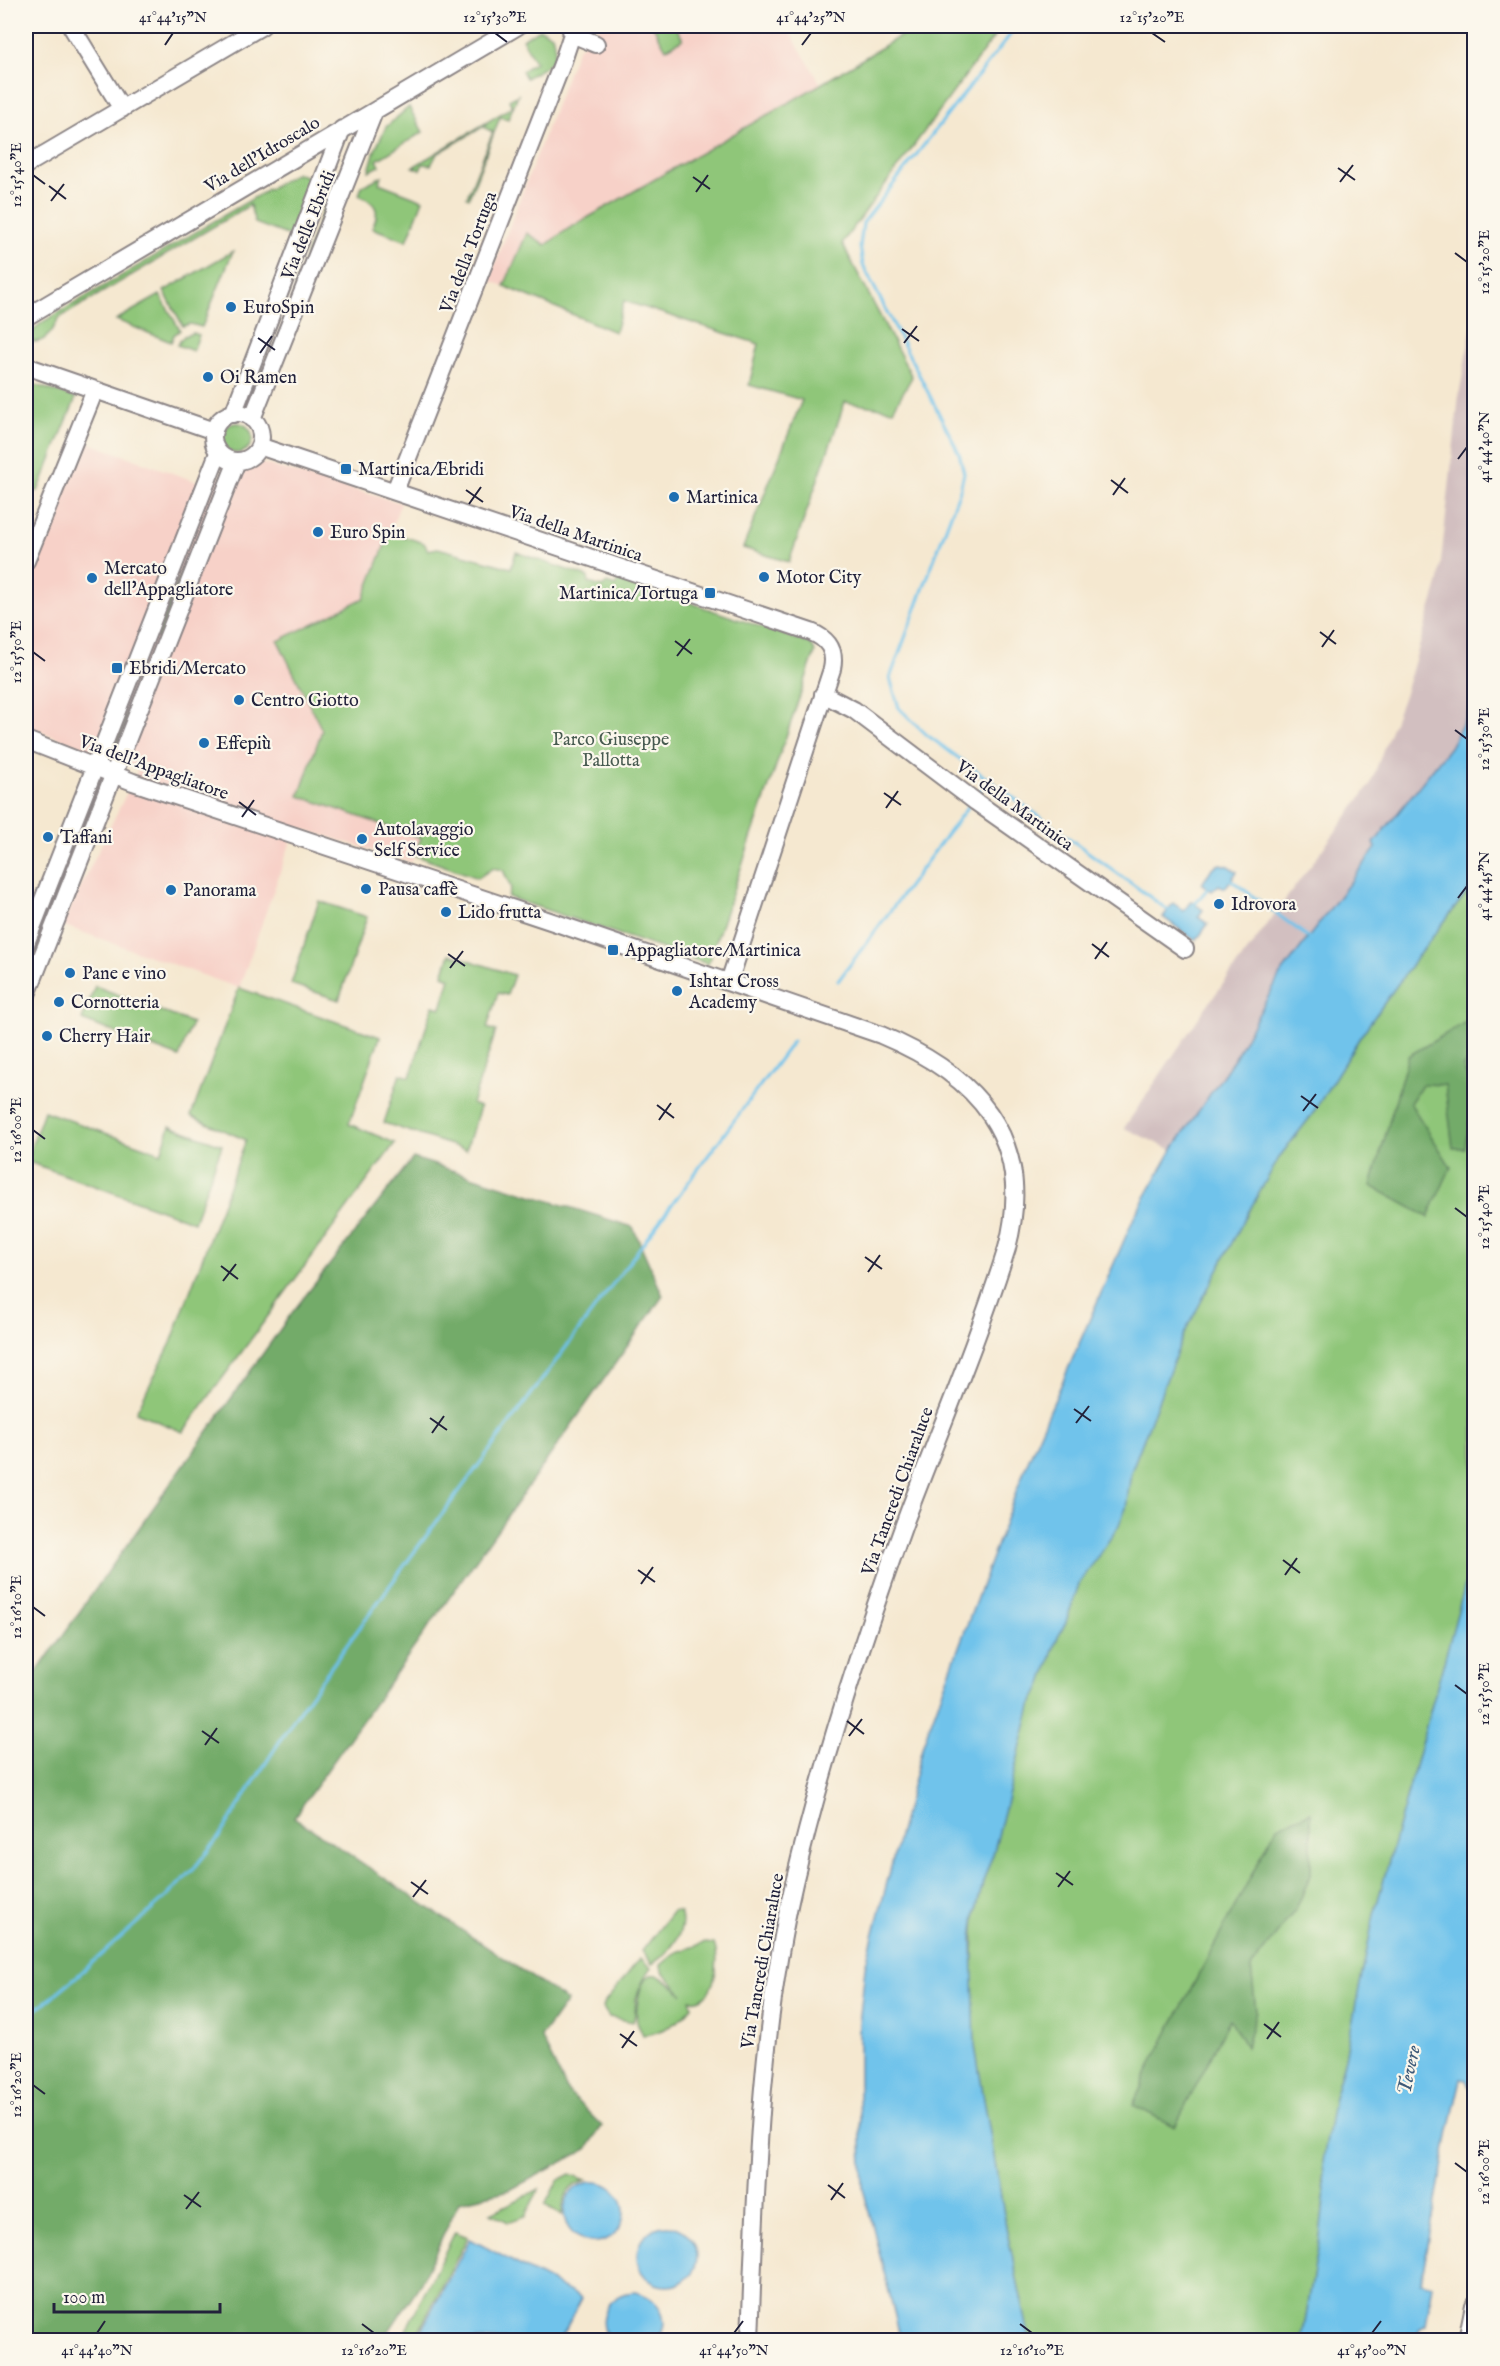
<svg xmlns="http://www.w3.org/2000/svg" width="1500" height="2366" viewBox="0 0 1500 2366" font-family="'IM FELL English',serif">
  <rect width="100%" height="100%" fill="#fbf7ec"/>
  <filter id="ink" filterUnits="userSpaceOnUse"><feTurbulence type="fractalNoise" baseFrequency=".0167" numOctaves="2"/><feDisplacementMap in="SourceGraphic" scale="12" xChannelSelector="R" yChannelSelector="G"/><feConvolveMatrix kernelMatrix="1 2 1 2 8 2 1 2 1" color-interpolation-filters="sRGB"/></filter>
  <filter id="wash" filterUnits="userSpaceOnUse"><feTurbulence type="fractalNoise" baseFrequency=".008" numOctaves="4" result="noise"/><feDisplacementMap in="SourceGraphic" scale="24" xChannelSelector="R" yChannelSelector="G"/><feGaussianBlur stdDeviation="1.35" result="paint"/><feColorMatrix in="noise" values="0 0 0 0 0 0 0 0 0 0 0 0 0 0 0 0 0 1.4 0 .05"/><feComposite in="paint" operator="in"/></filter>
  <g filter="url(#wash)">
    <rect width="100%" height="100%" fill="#f5e8d0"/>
    <path fill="#f7d1c8" d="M 600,26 L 786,26 L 821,84 L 568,229 L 546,245 L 527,233 L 504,286 L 489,280 L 577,50 Z
      M 84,441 L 200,483 L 256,468 L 261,463 L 401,503 L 363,599 L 278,641 L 322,730 L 299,796 L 421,838 L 411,862 L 296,827 L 239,988 L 62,925 L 139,768 L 26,726 L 26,588 Z"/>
    <path fill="#d2bfc0" d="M 1474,315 L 1474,702 L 1450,747 L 1280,975 L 1234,1059 L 1172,1150 L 1124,1128 L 1206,1007 L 1370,785 L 1405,693 L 1439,581 L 1459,395 Z"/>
    <path fill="#8fc679" stroke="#58745a" stroke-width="1.5" d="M 653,26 L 675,26 L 683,39 L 666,49 Z
      M 917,26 L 1002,26 L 842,243 L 912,377 L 893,410 L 845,402 L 789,562 L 743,548 L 802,400 L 749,385 L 759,344 L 624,301 L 615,332 L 504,286 L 527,233 L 546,245 L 568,229 L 821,84 Z
      M 540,29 L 552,35 C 561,63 548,65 526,78 L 522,71 L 535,62 L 522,39 Z
      M 518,95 L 508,119 L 500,117 L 469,198 L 467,197 L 493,132 L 485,128 L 486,125 L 437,154 L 431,165 L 423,164 L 420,170 L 413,167 L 512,107 L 509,100 Z
      M 409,107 L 423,132 L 377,160 L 380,166 L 369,171 L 375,150 L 386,127 Z
      M 296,173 L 309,177 L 310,187 L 292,237 L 255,223 L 250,205 L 59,318 C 53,330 47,343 32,342 L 29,335 L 41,323 Z
      M 382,176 L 379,183 L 423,200 L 407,241 L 372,228 C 381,211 376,202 359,195 L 362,186 Z
      M 325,205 L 330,207 L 297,288 L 294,287 Z
      M 233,251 L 202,327 L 190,324 L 183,326 L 164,291 Z
      M 160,295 L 180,330 L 174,335 L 171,342 L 116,320 Z
      M 193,333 L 199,335 L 193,351 L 177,345 L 184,336 Z
      M 26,382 L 76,398 L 38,491 L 26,492 Z
      M222 438a15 15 0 1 1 30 0a15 15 0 1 1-30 0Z
      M 390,532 L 424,543 L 428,550 L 438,548 L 511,568 L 516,552 L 588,577 L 589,583 L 602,587 L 607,583 L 616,586 L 618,578 L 811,644 L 815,652 L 708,964 L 508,897 L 511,888 L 503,870 L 493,868 L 478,878 L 414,855 L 421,838 L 299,796 L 322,730 L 278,641 L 364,598 Z
      M 183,567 L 187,567 L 159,639 L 157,639 L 156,635 Z
      M 143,671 L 147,673 L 120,745 L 114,742 Z
      M 1474,883 L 1474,1553 L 1374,1915 L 1345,2059 L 1333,2102 L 1323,2177 L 1325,2191 L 1320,2237 L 1302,2340 L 1030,2340 L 1007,2232 L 975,2047 L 972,1973 L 975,1914 L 983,1882 L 994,1851 L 1031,1706 L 1042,1684 L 1056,1641 L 1066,1622 L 1079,1584 L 1118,1527 L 1126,1508 L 1131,1472 L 1183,1336 L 1246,1216 L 1280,1156 L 1311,1116 L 1360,1037 L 1417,957 Z
      M 319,901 L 367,917 L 339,1000 L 291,984 Z
      M 450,954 L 514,975 L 507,995 L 498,993 L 487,1028 L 496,1031 L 472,1104 L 480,1107 L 466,1150 L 384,1123 L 400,1074 L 410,1077 L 433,1006 L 441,1008 L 450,978 L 443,975 Z
      M 95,986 L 192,1023 L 179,1057 L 82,1020 Z
      M 239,988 L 380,1037 L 349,1124 L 395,1143 L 183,1432 L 136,1412 L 171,1343 L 246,1140 L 191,1116 Z
      M 44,1111 L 161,1153 L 170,1126 L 222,1145 L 194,1222 L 26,1161 Z
      M 673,1911 L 680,1912 C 688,1932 668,1954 652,1964 L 642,1951 Z
      M 704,1943 L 714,1944 C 721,1960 715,2005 690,2000 L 692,2006 C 682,2022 661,2033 643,2035 C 641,2030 638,2027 637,2022 C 635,2012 639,1971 656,1975 C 666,1978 676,1989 683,1994 L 662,1971 L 661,1965 L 677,1952 Z
      M 640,1958 L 651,1968 C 644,1978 639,1987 636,1999 C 635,2006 636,2015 633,2022 L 609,2017 L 603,2008 L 605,2002 Z
      M 570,2174 L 586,2180 C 569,2185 562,2198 562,2215 L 545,2205 L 558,2180 Z
      M 539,2189 L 525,2216 L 508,2222 L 491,2213 Z
      M 455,2232 L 468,2237 L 414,2340 L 401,2340 Z"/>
    <path fill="#73ab69" stroke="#4a6652" stroke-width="1.5" d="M 1474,1017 L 1474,1057 L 1463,1066 L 1474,1095 L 1465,1148 L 1453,1148 L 1445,1085 L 1423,1084 L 1410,1103 L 1451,1167 L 1428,1217 L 1371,1186 L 1408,1056 Z
      M 413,1158 L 633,1227 L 663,1296 L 294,1817 L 567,2001 L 541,2037 L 568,2092 L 602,2126 L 587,2149 L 510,2190 L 459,2202 L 421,2283 L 383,2340 L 26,2340 L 26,1687 L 291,1314 Z
      M 1311,1812 L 1311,1875 L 1296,1909 L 1251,1967 L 1256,2011 L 1246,2047 L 1230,2019 L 1175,2127 L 1133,2105 L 1154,2059 L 1277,1827 Z"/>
    <path fill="#6fc3eb" stroke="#487293" stroke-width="1.5" d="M 1474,702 L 1474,883 L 1417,957 L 1360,1037 L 1311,1116 L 1280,1156 L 1246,1216 L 1183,1336 L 1131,1472 L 1126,1508 L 1118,1527 L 1079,1584 L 1066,1622 L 1056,1641 L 1042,1684 L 1031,1706 L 994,1851 L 983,1882 L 975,1914 L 972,1940 L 975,2047 L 1007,2232 L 1030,2340 L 901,2340 L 863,2188 L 859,2096 L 859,2025 L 865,1967 L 923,1744 L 1025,1468 L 1135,1215 L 1172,1150 L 1234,1059 L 1280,975 L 1376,848 L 1374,843 L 1450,747 Z
      M 1220,864 L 1228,866 L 1237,872 L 1225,888 L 1219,885 L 1212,891 L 1202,884 L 1212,868 Z
      M 1191,901 L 1203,910 L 1198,917 L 1208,924 L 1196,941 L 1163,917 L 1173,903 L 1184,911 Z
      M 1474,1553 L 1474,2026 L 1472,2036 L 1474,2036 L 1474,2098 L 1466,2080 L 1461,2079 L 1449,2130 L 1421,2282 L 1433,2285 L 1426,2325 L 1419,2329 L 1418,2340 L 1302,2340 L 1320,2237 L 1325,2191 L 1323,2161 L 1333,2102 L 1345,2058 L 1374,1915 Z
      M564 2212a30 30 0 1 1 60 0a30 30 0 1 1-60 0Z
      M637 2256a30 30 0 1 1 60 0a30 30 0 1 1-60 0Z
      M 470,2239 L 582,2298 L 560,2340 L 416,2340 Z
      M 635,2292 C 658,2297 673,2320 657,2340 L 609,2340 C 595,2317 609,2294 635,2292 Z"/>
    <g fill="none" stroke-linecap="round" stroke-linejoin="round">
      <path stroke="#6fc3eb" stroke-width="3" d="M 1017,26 L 863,223 L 860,246 L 863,265 L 959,453 L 964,473 L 960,490 L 890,678 L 899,708 L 927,735 L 1168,910
        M 977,795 L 988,779
        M 1231,880 L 1274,912
        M 1195,904 L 1208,888
        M 1277,914 L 1312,940
        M 838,981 L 969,805
        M 26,2018 L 76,1977 L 164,1899 L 191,1872 L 219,1837 L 297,1714 L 412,1555 L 793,1041"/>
    </g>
  </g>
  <g filter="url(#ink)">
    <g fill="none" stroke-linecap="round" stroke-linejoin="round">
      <g stroke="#8c8586" stroke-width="20">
        <path id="minor" d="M 71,26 L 122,109
          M 572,34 L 596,44
          M 26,165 L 262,26
          M 26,317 L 518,26
          M 26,366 L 214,431
          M213 437a24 24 0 1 1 48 0a24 24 0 1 1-48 0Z
          M 233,414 L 342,129
          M 252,419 L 374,112
          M 259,446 L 811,632 C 828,639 836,650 832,669 L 729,982
          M 395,491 L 562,64 L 572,34 L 570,26
          M 26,561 L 95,390
          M 823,694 L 854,710 L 976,802 L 1185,949
          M 26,740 L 133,782 L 559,924 L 881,1035 C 977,1075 1036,1139 1007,1248 C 978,1340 940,1429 906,1519 C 863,1638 823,1760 794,1883 C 759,2034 756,2187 750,2340
          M 26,943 L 218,453
          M 26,997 L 237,461
          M 1467,2340 L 1474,2305"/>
      </g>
      <use href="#minor" stroke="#fff" stroke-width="16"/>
    </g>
  </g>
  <path fill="none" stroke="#22223b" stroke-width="2" d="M 495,33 L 507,42M 1152,33 L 1165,42M 165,45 L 173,33M 802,45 L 811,33M 1338,168 L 1355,180M 33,175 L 45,184M 693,177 L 710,189M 1340,182 L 1353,165M 49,186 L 66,199M 696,192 L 708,175M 51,201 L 64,184M 1455,253 L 1467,262M 902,329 L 919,341M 258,338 L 275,350M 904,343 L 917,326M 260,353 L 272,336M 1458,459 L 1467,447M 1111,480 L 1128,493M 466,490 L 483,502M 1113,495 L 1125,478M 469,504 L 481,487M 1320,632 L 1336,644M 675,641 L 692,654M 1322,647 L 1334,630M 33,652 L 45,661M 677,656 L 690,639M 1455,730 L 1467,739M 884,793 L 901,805M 239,802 L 256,815M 886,808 L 898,791M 242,817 L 254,800M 1458,898 L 1467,886M 1092,944 L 1109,957M 448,954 L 465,966M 1095,959 L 1107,942M 450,968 L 463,951M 1301,1096 L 1318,1108M 657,1105 L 674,1118M 1303,1111 L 1316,1094M 659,1120 L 671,1103M 33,1130 L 45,1139M 1455,1208 L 1467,1217M 865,1257 L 882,1269M 221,1266 L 238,1279M 868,1272 L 880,1255M 223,1281 L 236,1264M 1074,1409 L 1091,1421M 430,1418 L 447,1430M 1076,1423 L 1089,1406M 432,1433 L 444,1416M 1283,1560 L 1300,1573M 638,1570 L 655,1582M 1285,1575 L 1297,1558M 641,1584 L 653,1567M 33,1607 L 45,1616M 1455,1685 L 1467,1694M 847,1721 L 864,1734M 202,1731 L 219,1743M 849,1736 L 862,1719M 205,1745 L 217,1728M 1056,1873 L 1073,1885M 411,1882 L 428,1894M 1058,1887 L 1070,1871M 413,1897 L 426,1880M 1264,2024 L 1281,2037M 620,2034 L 637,2046M 1267,2039 L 1279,2022M 622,2048 L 634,2031M 33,2085 L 45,2094M 1455,2163 L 1467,2172M 828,2185 L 845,2198M 184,2195 L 201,2207M 831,2200 L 843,2183M 186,2209 L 199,2192M 362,2324 L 374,2333M 1020,2324 L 1032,2333M 97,2333 L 105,2321M 734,2333 L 743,2321M 1372,2333 L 1381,2321"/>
  <g fill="#1f6fb2" stroke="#fbf7ec" stroke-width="2">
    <circle cx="231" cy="307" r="6"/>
    <circle cx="208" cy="377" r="6"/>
    <rect x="340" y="463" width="12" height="12" rx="3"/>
    <circle cx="674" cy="497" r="6"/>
    <circle cx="318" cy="532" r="6"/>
    <circle cx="764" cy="577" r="6"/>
    <circle cx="92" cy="578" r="6"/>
    <rect x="704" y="587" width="12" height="12" rx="3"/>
    <rect x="111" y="662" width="12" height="12" rx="3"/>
    <circle cx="239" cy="700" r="6"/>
    <circle cx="204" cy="743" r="6"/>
    <circle cx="48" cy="837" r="6"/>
    <circle cx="362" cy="839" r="6"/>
    <circle cx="366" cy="889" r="6"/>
    <circle cx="171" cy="890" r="6"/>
    <circle cx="1219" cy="904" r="6"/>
    <circle cx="446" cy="912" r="6"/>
    <rect x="607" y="944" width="12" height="12" rx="3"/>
    <circle cx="70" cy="973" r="6"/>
    <circle cx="677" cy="991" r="6"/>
    <circle cx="59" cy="1002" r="6"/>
    <circle cx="47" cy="1036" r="6"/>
  </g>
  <g text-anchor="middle" stroke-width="4.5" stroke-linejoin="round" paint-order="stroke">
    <g font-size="18" fill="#22223b" stroke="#fbf7ec">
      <text transform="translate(262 154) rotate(-31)" y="6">Via dell'Idroscalo</text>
      <text transform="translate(308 225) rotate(-68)" y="6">Via delle Ebridi</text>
      <text transform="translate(468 252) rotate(-69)" y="6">Via della Tortuga</text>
      <text transform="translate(576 533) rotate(19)" y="6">Via della Martinica</text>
      <text transform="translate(154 767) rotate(20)" y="6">Via dell'Appagliatore</text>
      <text transform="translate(1015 805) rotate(36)" y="6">Via della Martinica</text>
      <text transform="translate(897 1491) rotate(-70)" y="6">Via Tancredi Chiaraluce</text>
      <text transform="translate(762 1961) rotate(-80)" y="6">Via Tancredi Chiaraluce</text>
    </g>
    <g font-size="18" fill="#22223b" stroke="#fbf7ec" text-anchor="start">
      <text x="243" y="313">EuroSpin</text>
      <text x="220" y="383">Oi Ramen</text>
      <text x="358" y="475">Martinica/Ebridi</text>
      <text x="686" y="503">Martinica</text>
      <text x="330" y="538">Euro Spin</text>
      <text x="104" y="574">Mercato<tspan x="104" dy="21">dell'Appagliatore</tspan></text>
      <text x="776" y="583">Motor City</text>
      <text x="698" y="599" text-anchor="end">Martinica/Tortuga</text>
      <text x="129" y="674">Ebridi/Mercato</text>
      <text x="251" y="706">Centro Giotto</text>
      <text x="216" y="749">Effepiù</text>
      <text x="374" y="835">Autolavaggio<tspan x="374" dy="21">Self Service</tspan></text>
      <text x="60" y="843">Taffani</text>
      <text x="378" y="895">Pausa caffè</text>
      <text x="183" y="896">Panorama</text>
      <text x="1231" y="910">Idrovora</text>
      <text x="458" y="918">Lido frutta</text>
      <text x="625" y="956">Appagliatore/Martinica</text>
      <text x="82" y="979">Pane e vino</text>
      <text x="689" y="987">Ishtar Cross<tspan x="689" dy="21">Academy</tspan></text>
      <text x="71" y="1008">Cornotteria</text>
      <text x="59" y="1042">Cherry Hair</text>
    </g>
    <g font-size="18" fill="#485b51" stroke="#fbf7ec">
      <text x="611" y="745">Parco Giuseppe<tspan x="611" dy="21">Pallotta</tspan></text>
    </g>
    <g font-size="20" font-style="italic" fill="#3d5a79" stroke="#fbf7ec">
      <text transform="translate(1408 2070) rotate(-78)" y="7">Tevere</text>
    </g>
  </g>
  <rect width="1500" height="2366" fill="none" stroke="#fbf7ec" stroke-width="66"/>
  <path d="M54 2303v9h166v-9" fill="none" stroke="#22223b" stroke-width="3"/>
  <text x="63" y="2303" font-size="18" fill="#22223b" stroke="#fbf7ec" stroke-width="4.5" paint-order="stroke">100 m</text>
  <rect x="33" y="33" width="1434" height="2300" fill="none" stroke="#22223b" stroke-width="2"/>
  <g font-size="15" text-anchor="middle" fill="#22223b">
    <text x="173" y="22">41°44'15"N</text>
    <text x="495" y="22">12°15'30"E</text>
    <text x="811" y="22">41°44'25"N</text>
    <text x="1152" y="22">12°15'20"E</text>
    <text transform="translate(16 175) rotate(-90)" y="5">12°15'40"E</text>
    <text transform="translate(1484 262) rotate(-90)" y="5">12°15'20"E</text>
    <text transform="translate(1484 447) rotate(-90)" y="5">41°44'40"N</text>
    <text transform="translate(16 652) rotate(-90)" y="5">12°15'50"E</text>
    <text transform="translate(1484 739) rotate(-90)" y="5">12°15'30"E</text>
    <text transform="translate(1484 886) rotate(-90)" y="5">41°44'45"N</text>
    <text transform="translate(16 1130) rotate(-90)" y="5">12°16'00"E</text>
    <text transform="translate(1484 1217) rotate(-90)" y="5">12°15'40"E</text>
    <text transform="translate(16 1607) rotate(-90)" y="5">12°16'10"E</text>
    <text transform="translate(1484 1694) rotate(-90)" y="5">12°15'50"E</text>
    <text transform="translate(16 2085) rotate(-90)" y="5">12°16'20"E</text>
    <text transform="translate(1484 2172) rotate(-90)" y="5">12°16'00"E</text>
    <text x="97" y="2355">41°44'40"N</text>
    <text x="374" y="2355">12°16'20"E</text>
    <text x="734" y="2355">41°44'50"N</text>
    <text x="1032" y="2355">12°16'10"E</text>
    <text x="1372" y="2355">41°45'00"N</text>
  </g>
</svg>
